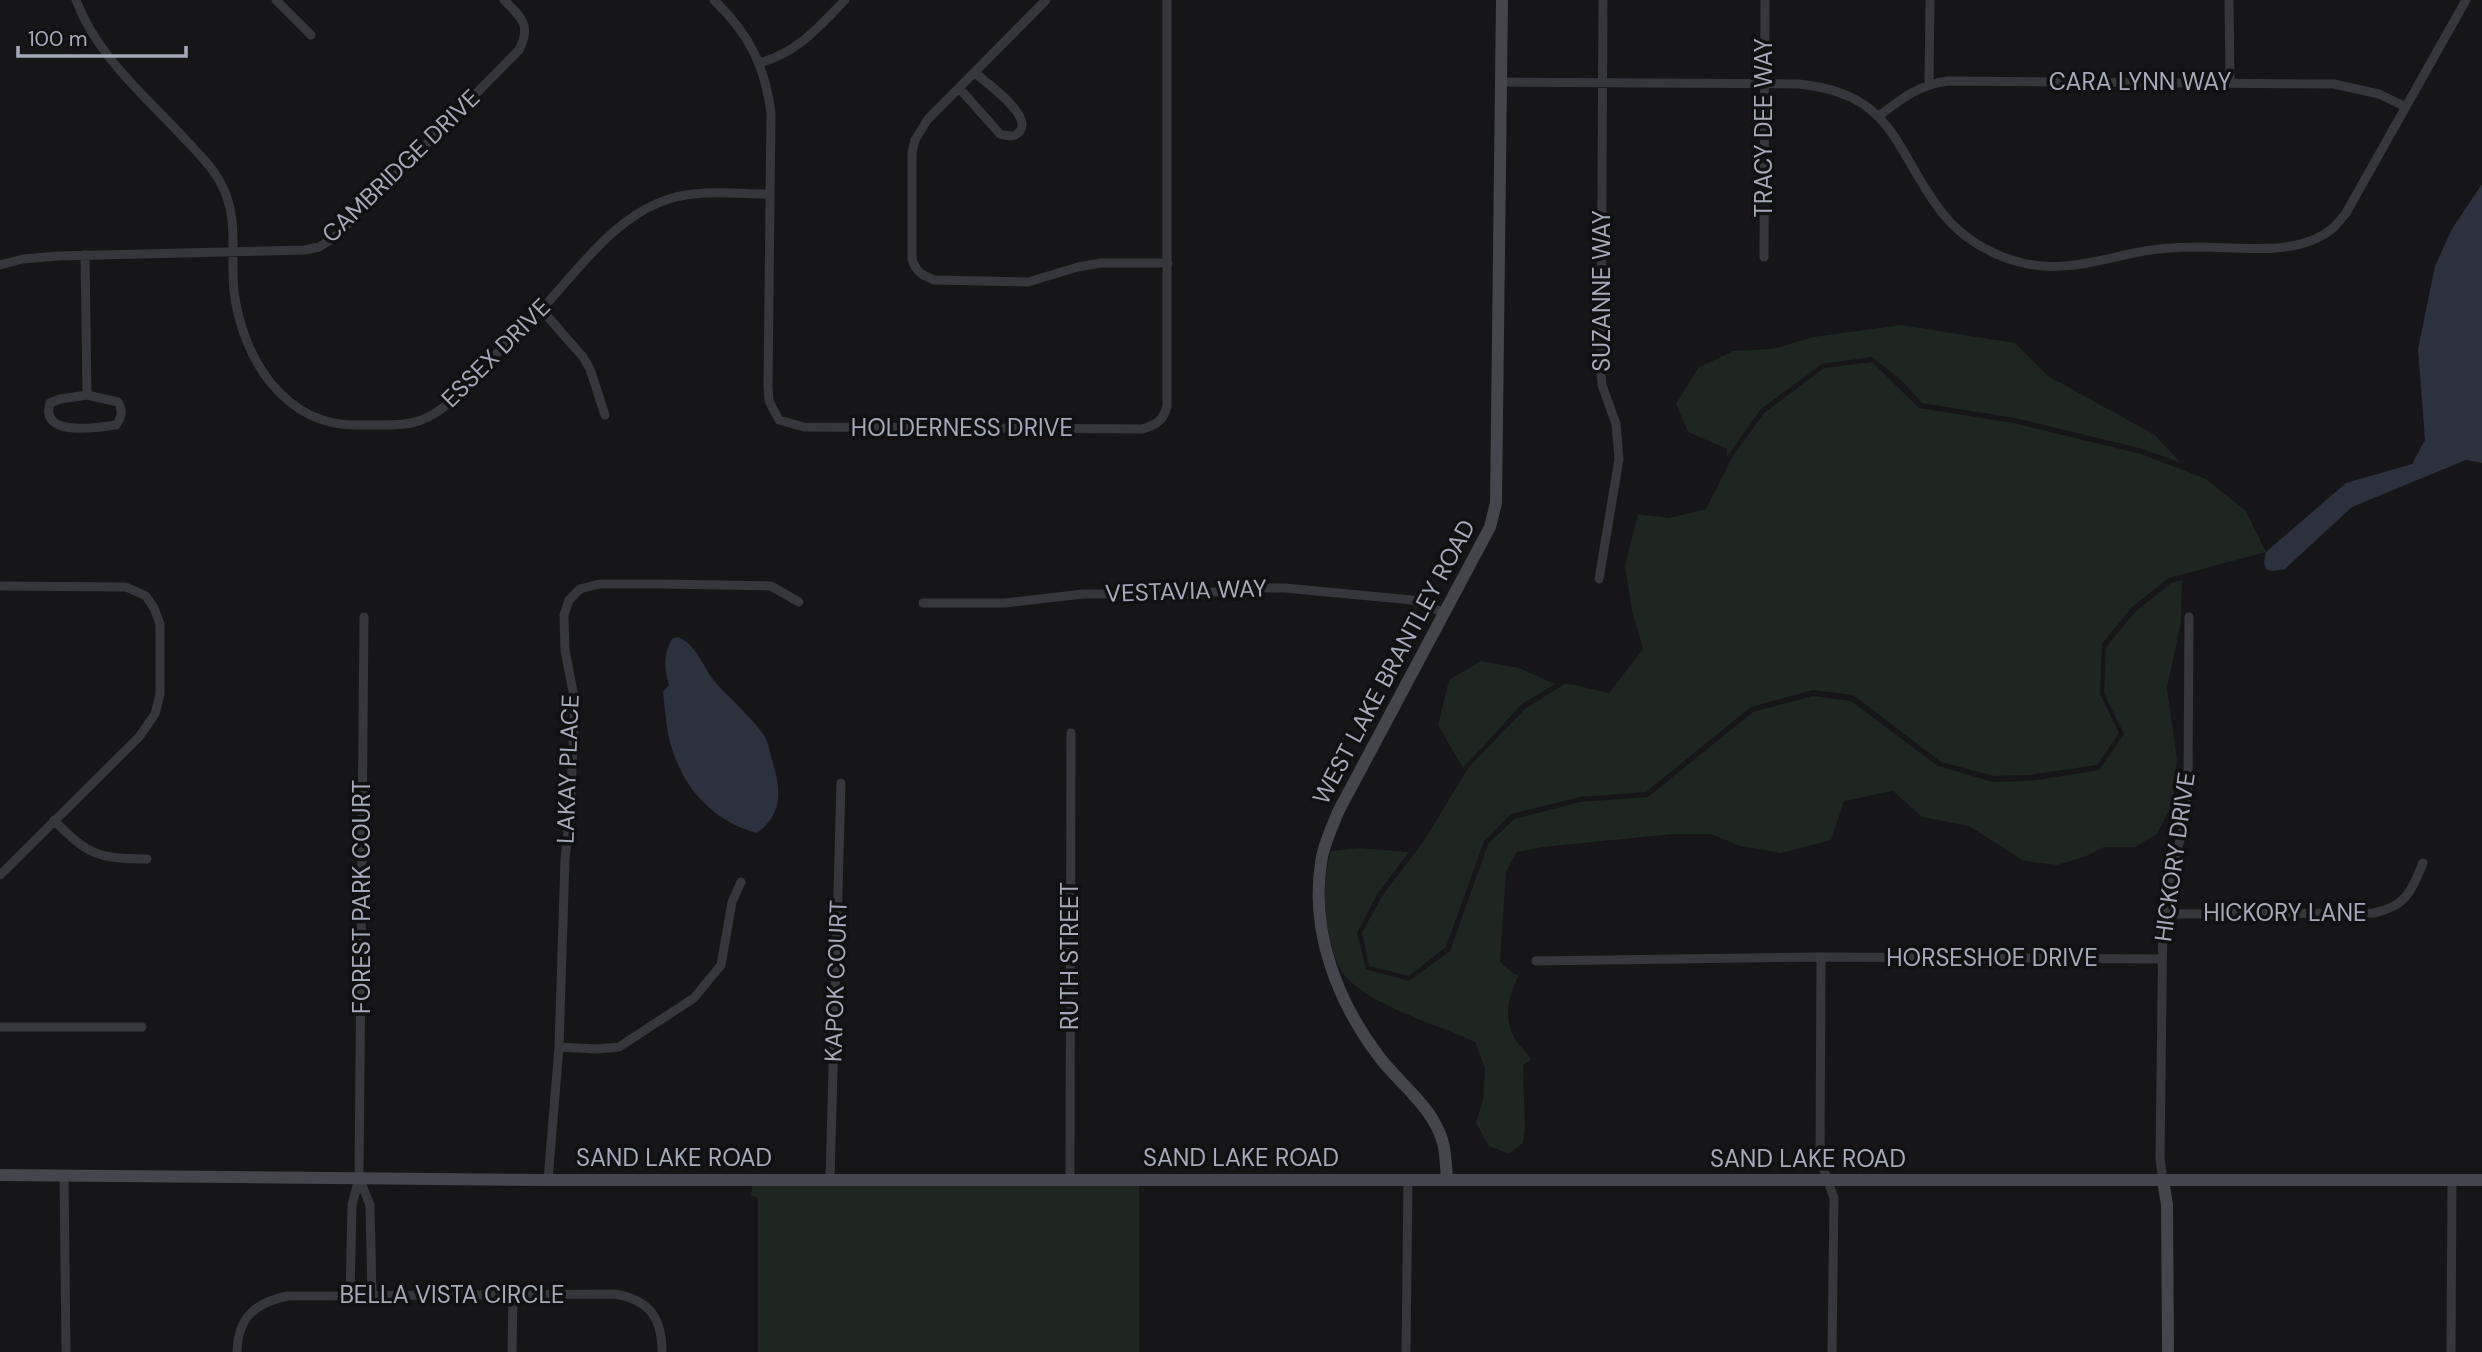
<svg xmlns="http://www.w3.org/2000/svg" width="2482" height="1352" viewBox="0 0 2482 1352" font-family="'DM Sans',sans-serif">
  <rect width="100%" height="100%" fill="#161518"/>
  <path fill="#1d2620" d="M 1901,325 L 2015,343 L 2048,376 L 2155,435 L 2181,463 L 2143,449 L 2015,418 L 1922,403 L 1901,380 L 1872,357 L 1822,364 L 1761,409 L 1727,457 L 1727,449 L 1688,432 L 1676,404 L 1698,368 L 1733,351 L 1773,349 L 1813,337 Z
    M 1872,362 L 1919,408 L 2014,423 L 2141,454 L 2206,479 L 2246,511 L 2266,552 L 2169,578 L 2132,607 L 2102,644 L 2100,694 L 2119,733 L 2097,765 L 2029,775 L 1994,776 L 1941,762 L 1853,695 L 1813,690 L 1751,707 L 1646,792 L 1580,797 L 1511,814 L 1484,841 L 1446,947 L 1409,976 L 1369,966 L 1362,933 L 1382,896 L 1423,842 L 1469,767 L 1525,709 L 1566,683 L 1609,693 L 1643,649 L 1632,610 L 1625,566 L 1638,514 L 1669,518 L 1706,509 L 1733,456 L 1764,413 L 1824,368 Z
    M 2182,580 L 2181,622 L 2167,688 L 2177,759 L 2172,804 L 2157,834 L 2135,847 L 2104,847 L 2084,857 L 2057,865 L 2024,861 L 1969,826 L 1922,817 L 1893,791 L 1844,801 L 1831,840 L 1781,853 L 1740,846 L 1711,834 L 1673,834 L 1543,847 L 1517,852 L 1506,872 L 1500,962 L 1514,974 L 1519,975 C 1509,994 1503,1016 1514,1037 C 1518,1046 1527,1050 1531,1060 L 1523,1065 L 1525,1126 L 1523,1143 L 1509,1154 L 1489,1146 L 1476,1123 L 1483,1100 L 1485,1068 L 1475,1042 C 1435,1023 1376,1009 1345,976 C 1335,965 1329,935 1326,920 C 1323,897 1324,874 1331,851 L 1358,848 L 1409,852 L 1378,893 L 1357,933 L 1366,969 L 1409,981 L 1450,951 L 1488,844 L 1514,819 L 1580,802 L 1648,797 L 1753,712 L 1813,696 L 1851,701 L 1938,766 L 1993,782 L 2030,781 L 2099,770 L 2124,734 L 2104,693 L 2106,647 L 2135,612 L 2171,583 Z
    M 1481,661 L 1519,668 L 1555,684 L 1522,704 L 1463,768 L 1438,725 L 1449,680 Z
    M 1139,1185 L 1139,1352 L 758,1352 L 758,1201 L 756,1197 L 751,1196 L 752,1186 Z"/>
  <path fill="#2b323d" d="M 2482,184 L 2482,463 L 2466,460 L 2352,507 L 2285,569 L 2273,571 L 2266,569 L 2264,562 L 2266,552 L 2346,483 L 2412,464 L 2425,440 L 2418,349 L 2435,266 L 2452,229 Z
    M 678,637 C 698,646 702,666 715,682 C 728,697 758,723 766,739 C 769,745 770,753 772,760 C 781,789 784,813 757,833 C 712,821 682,787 670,742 C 666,726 665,708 663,692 L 669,685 C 664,668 663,655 672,639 Z"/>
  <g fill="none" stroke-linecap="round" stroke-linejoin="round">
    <path stroke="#36363d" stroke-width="9" d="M 76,0 C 97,56 143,94 183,137 C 196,151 211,165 220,182 C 240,216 230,254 234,291 C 242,357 284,427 359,425 C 393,424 415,430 444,407 C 475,373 510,342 542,309 C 579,269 615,216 669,199 C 700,189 738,194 770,194
      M 276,0 L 311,35
      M 714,0 C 749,34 764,64 771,112 L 768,386 L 769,401 L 779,420 L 804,427 L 1143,429 C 1157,424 1163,421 1167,406 L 1167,0
      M 1046,0 L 928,119 L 915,140 L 912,153 L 912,259 C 916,272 922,275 934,280 L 1028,282 L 1078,267 L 1101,263 L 1168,263
      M 2229,0 L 2230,82
      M 759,63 C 797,53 819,27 845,0
      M 1500,82 L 1799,84 C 1897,94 1893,151 1944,215 C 1962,238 1992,255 2019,262 C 2059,273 2096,261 2134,253 C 2156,248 2176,247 2198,247 C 2239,247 2297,257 2332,229 C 2337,224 2342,218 2346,213 L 2466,0
      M 1929,83 L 1930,0
      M 959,88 L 1000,134 C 1007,136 1015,138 1020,131 C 1032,115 987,83 975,73
      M 1879,116 C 1901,99 1920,84 1948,81 L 2334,84 L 2379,94 L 2406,107
      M 85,255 L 87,395 L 118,402 C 123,411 122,417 116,425 C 96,428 39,437 50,403 L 60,399 L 87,395
      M 1764,257 L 1765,0
      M 0,265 L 23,259 L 58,256 L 305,250 L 319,247 L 334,238 L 519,50 C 532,25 521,17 504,0
      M 541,309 L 583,357 L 590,369 L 605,415
      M 1599,579 L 1619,459 L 1616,424 L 1602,385 L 1601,373 L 1603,0
      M 0,586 L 126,587 L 146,596 L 154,608 L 160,624 L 160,694 L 155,714 L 139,737 L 0,875
      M 923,603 L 1005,603 L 1083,594 L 1198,594 L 1249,588 L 1285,588 L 1412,600 L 1445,613
      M 54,820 C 87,855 99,859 147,859
      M 2163,914 L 2374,913 C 2406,906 2411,892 2423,863
      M 1821,957 L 1820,1159 L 1834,1198 L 1832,1352
      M 1536,961 L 1821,957 L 2162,959
      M 0,1027 L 142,1027
      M 559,1047 L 597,1049 L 619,1047 L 694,998 L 721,965 L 732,902 L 741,882
      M 64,1175 L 66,1352
      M 359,1178 L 370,1205 L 372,1295
      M 1070,1178 L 1071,733
      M 830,1179 L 841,783
      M 548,1180 L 559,1047 L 565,859 L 570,814 L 575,701 L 565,651 L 564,615 L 569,600 L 580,589 L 599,584 L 662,584 L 771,586 L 799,602
      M 2163,1180 L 2160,1159 L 2163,914 L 2171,871 L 2183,830 L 2188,784 L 2189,617
      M 350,1296 L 352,1205 L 359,1178 L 364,617
      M 237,1352 C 238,1317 255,1303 287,1296 L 615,1294 C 649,1300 662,1317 662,1352
      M 512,1352 L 513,1295
      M 1406,1352 L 1408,1180
      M 2451,1352 L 2452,1180"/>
    <path stroke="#44454d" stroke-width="12" d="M 0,1175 L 548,1180 L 2482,1180
      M 1447,1180 C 1446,1168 1446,1154 1443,1143 C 1434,1108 1401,1085 1380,1058 C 1338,1003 1310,932 1321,863 C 1323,845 1332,828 1338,812 L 1490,527 L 1496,503 L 1502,0
      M 2163,1180 L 2167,1205 L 2168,1352"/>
  </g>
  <g text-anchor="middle" stroke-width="7" stroke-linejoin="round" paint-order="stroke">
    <g font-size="24" fill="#a6a9b9" stroke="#111013">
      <text x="2140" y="90">CARA LYNN WAY</text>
      <text transform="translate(1764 128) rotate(-90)" y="8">TRACY DEE WAY</text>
      <text transform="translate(401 166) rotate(-44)" y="8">CAMBRIDGE DRIVE</text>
      <text transform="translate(1602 291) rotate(-90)" y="8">SUZANNE WAY</text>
      <text transform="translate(496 353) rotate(-45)" y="8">ESSEX DRIVE</text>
      <text x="962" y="436">HOLDERNESS DRIVE</text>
      <text transform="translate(1186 591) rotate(-2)" y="8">VESTAVIA WAY</text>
      <text transform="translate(1394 662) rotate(-62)" y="8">WEST LAKE BRANTLEY ROAD</text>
      <text transform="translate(568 769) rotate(-88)" y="8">LAKAY PLACE</text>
      <text transform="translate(2175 857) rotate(-82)" y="8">HICKORY DRIVE</text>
      <text transform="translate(362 897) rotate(-90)" y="8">FOREST PARK COURT</text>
      <text x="2285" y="921">HICKORY LANE</text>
      <text transform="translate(1070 956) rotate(-90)" y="8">RUTH STREET</text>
      <text x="1992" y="966">HORSESHOE DRIVE</text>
      <text transform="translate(836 981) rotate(-88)" y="8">KAPOK COURT</text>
      <text x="674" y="1166">SAND LAKE ROAD</text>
      <text x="1241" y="1166">SAND LAKE ROAD</text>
      <text x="1808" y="1167">SAND LAKE ROAD</text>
      <text x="452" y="1303">BELLA VISTA CIRCLE</text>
    </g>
  </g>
  <path d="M18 46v10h168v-10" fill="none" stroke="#a6a9b9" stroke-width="3.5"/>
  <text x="28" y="46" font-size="21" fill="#a6a9b9" stroke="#111013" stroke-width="5" paint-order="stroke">100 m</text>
</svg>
